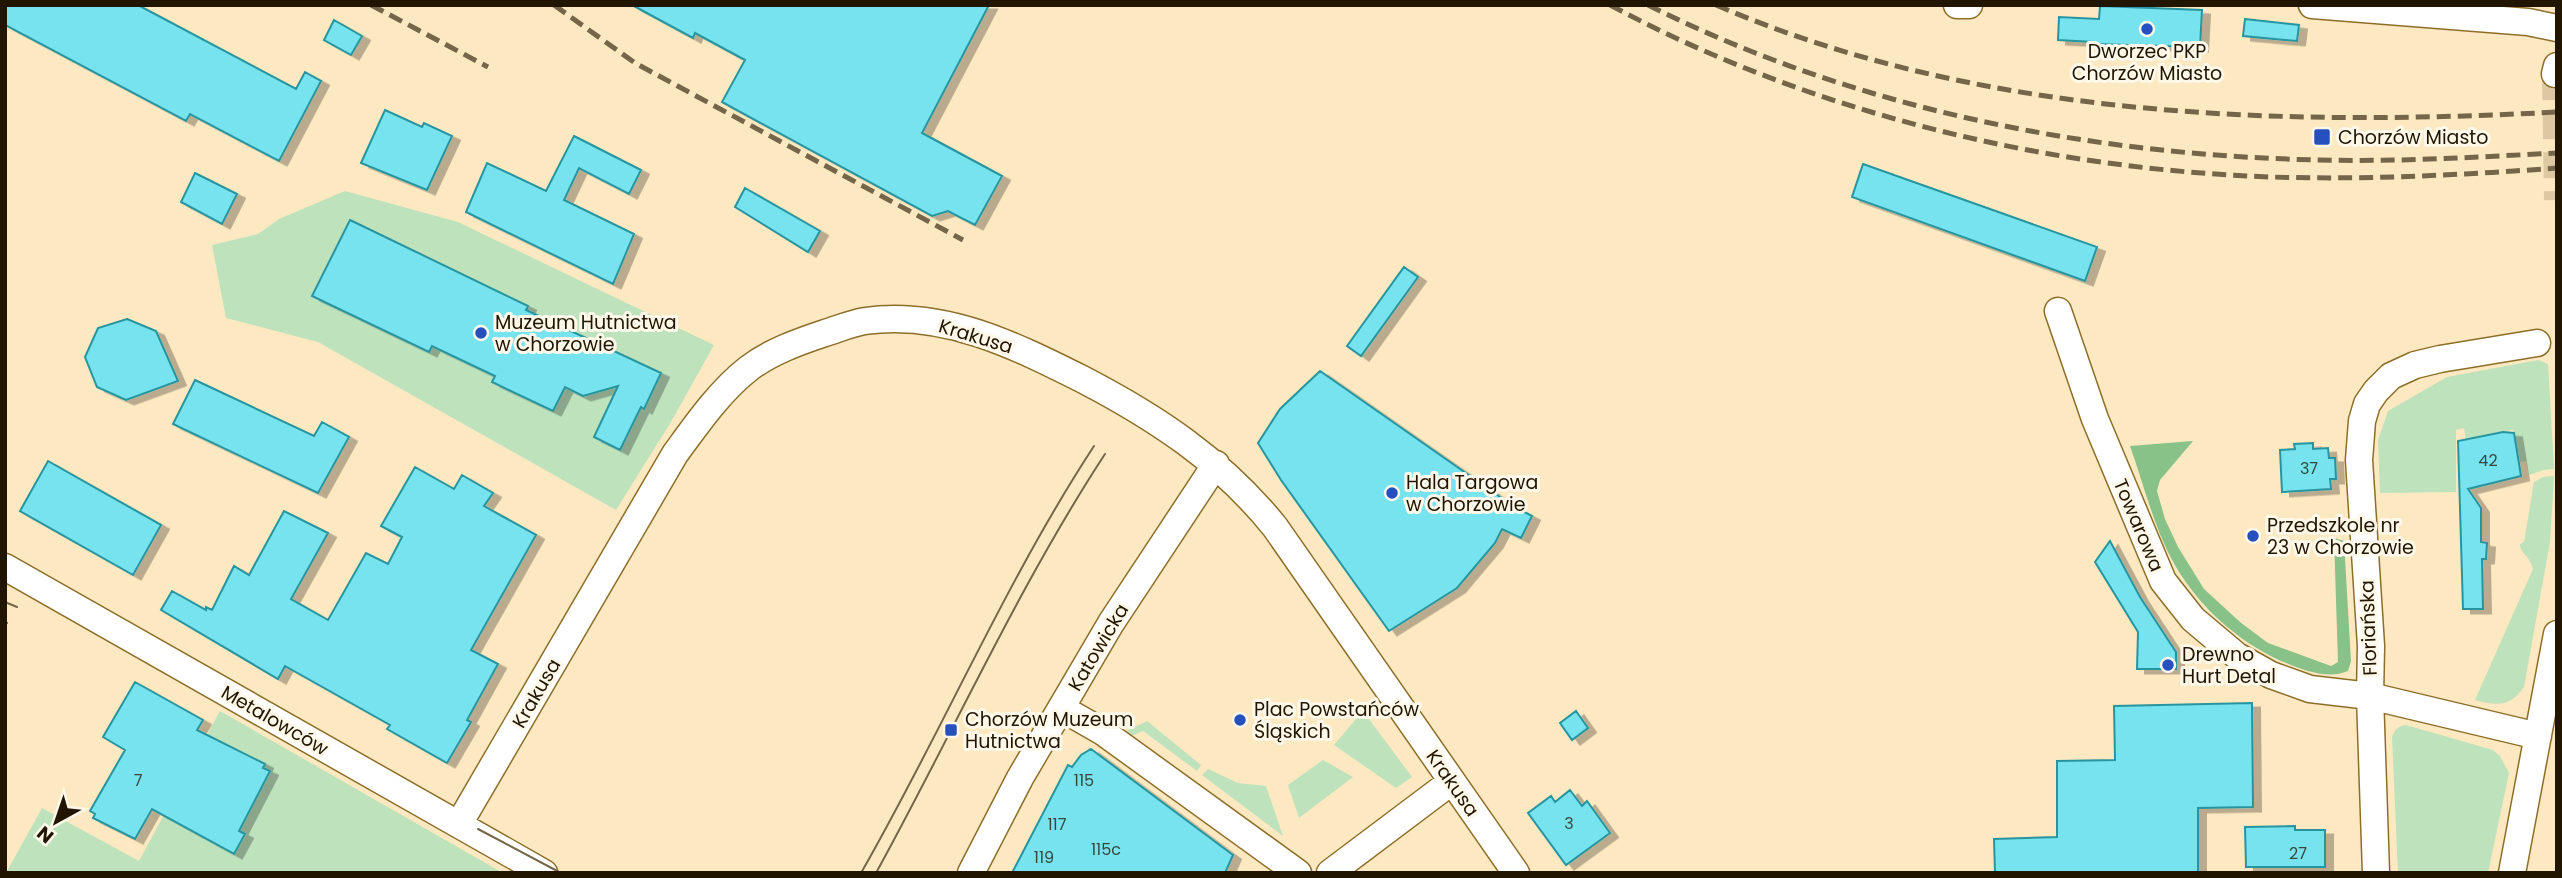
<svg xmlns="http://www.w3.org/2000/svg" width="2562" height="878" viewBox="0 0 2562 878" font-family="Poppins,sans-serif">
  <defs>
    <filter id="shadow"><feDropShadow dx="8" dy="4.5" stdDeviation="0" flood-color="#0004"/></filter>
  </defs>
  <rect width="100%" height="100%" fill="#fde9c1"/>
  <path fill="#bde2bc" d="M 345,191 L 458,222 L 714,345 L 671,422 L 616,510 L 318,342 L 226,318 L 212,245 L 258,234 L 279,219 Z
    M 2538,360 L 2548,364 L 2554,469 L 2544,470 L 2529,475 L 2526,461 L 2520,462 L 2513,430 L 2479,436 L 2466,442 L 2464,428 L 2456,430 L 2456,492 L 2380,493 L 2378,440 L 2388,411 L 2447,377 Z
    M 2554,476 L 2550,542 L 2524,687 C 2510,707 2497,706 2475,700 L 2533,569 C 2530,556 2520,553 2520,544 L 2524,542 L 2534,482 L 2543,477 Z
    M 220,711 L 503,873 L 6,873 L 42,808 L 139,861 Z
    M 1363,711 L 1412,777 L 1396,788 L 1334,745 Z
    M 1147,721 L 1201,765 L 1197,771 L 1143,731 L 1124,739 L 1120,734 Z
    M 2406,725 L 2493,750 L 2500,756 L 2509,773 L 2488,873 L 2398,873 L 2392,737 C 2395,729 2398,726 2406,725 Z
    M 1323,760 L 1353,777 L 1299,818 L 1288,785 Z
    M 1208,769 L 1238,783 L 1266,786 L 1283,836 L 1202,775 Z"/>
  <path fill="#88c288" d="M 2193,441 L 2160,480 L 2157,491 L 2165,519 L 2178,547 L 2204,589 L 2240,622 L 2268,643 L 2331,666 L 2338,662 L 2334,538 L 2344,541 L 2351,661 L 2348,671 C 2330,679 2309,672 2291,665 C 2247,648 2207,615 2181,575 C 2156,537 2145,488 2130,446 Z"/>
  <path fill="#76e3ef" stroke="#28959f" stroke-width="2" filter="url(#shadow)" d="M 5,5 L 138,5 L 296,89 L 305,72 L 321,81 L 279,161 L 190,114 L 186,121 L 5,25 Z
    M 632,5 L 989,5 L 922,133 L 1002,176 L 975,225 L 948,211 L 932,216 L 722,102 L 745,60 L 695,33 L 693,38 Z
    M 2100,6 L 2202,10 L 2200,47 L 2093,44 L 2093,42 L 2058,40 L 2059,17 L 2099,19 Z
    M 2245,19 L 2299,25 L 2297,41 L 2243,36 Z
    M 334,20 L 362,36 L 351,55 L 324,40 Z
    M 385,110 L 422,127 L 424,123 L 452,136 L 427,190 L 361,163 Z
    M 574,136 L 641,170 L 629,194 L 579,168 L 564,200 L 634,234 L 613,284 L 466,212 L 487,163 L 546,191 Z
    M 1863,164 L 2097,247 L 2085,281 L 1852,197 Z
    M 195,173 L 237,194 L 222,224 L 181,202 Z
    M 745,188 L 820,231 L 808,252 L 735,207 Z
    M 350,220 L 528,306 L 526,310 L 661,373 L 644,409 L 641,407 L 639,411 L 620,450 L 594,437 L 618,386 L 583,396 L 565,387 L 553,411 L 492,382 L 495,376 L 432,346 L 429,352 L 312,296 Z
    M 1404,267 L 1418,277 L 1361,356 L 1347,346 Z
    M 127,319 L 156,331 L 178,381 L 126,400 L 97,387 L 85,357 L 98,328 Z
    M 1320,371 L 1513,506 L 1532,516 L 1521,538 L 1502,529 L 1495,543 L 1457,588 L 1389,631 L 1281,480 L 1258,443 L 1280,409 Z
    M 195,380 L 314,436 L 322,422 L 349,437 L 318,493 L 173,424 Z
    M 2503,432 L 2514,433 L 2521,476 L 2468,489 L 2481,508 L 2481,542 L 2487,543 L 2486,559 L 2482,559 L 2483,609 L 2463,609 L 2458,441 Z
    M 2313,443 L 2313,449 L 2328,448 L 2329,458 L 2335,458 L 2336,479 L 2330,479 L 2331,489 L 2282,492 L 2280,450 L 2295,449 L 2294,444 Z
    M 48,461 L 161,525 L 133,575 L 20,511 Z
    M 415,467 L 454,489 L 462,475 L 493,493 L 484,506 L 536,535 L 471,650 L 498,664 L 467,720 L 471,722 L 447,763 L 387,729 L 390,725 L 285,666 L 278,679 L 161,610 L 172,591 L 206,610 L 206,607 L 212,610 L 234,566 L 249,575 L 284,511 L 328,533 L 291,599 L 328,620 L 366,553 L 388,564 L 402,537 L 381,526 Z
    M 2110,541 L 2140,597 L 2176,652 L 2176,669 L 2137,669 L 2138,632 L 2095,562 Z
    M 135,682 L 203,720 L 197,730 L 265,764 L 263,768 L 270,771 L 239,831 L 245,834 L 234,854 L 152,809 L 135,839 L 93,818 L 95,814 L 90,811 L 125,750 L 103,737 Z
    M 2252,703 L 2253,807 L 2198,808 L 2198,873 L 1995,873 L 1994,839 L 2057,837 L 2057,761 L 2115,760 L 2114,706 Z
    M 1576,711 L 1588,728 L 1572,740 L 1560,723 Z
    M 1091,749 L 1233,855 L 1225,873 L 1012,873 L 1068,765 L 1072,767 L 1081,755 Z
    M 1570,790 L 1582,806 L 1587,801 L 1610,833 L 1566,865 L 1528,813 L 1551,796 L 1555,802 Z
    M 2295,826 L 2295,830 L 2325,830 L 2325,867 L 2246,867 L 2245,827 Z"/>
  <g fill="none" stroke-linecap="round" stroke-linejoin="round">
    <path stroke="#dcc9a4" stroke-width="26" stroke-dasharray="26 13" stroke-linecap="butt" d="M 2555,74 L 2557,200"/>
    <g stroke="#8d6e29" stroke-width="29">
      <path id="minor" d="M 1957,5 L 1969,5
        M 2312,5 L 2528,22 L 2557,28
        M 2555,74 L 2557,66
        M 2058,311 L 2095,419 L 2163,581 L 2193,619 L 2237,656 L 2271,675 L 2310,689 L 2370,696 L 2538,736
        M 5,567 L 544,873
        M 1061,708 L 1103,732 L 1298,873
        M 459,824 L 675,454 C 697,424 719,392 748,369 C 770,352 798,342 825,333 C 838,329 852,323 865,321 C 944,310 1014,345 1082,379 C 1157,418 1222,461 1275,527 L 1516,873
        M 971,873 L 1020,778 L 1111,623 L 1216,464
        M 1330,873 L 1451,782
        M 2376,873 L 2370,696 L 2371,646 L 2359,460 L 2362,421 L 2367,404 L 2376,391 L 2391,376 L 2415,365 L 2440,359 L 2537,343
        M 2512,873 L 2557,634"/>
    </g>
    <use href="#minor" stroke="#fff" stroke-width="26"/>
    <path stroke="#756649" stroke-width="2" d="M 5,602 L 17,607
      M 5,622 L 7,623
      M 478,829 L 561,873
      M 861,873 C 942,732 1005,582 1094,446
      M 876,873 C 953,733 1018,587 1105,454"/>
    <path stroke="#756649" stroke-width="5" stroke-dasharray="14 7" stroke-linecap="butt" d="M 371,5 L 488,67
      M 554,5 L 635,63 L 963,240
      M 1610,5 C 1811,113 2044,169 2271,177 C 2367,180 2462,175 2557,168
      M 1648,5 C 1855,109 2088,155 2319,160 C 2398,162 2477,157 2557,153
      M 1716,5 C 1978,118 2276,127 2557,112"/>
  </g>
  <g fill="#2550be" stroke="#fef8ea" stroke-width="2.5">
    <circle cx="2147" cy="29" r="7"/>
    <rect x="2313" y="128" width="18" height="18" rx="3.5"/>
    <circle cx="481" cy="333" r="7"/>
    <circle cx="1392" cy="493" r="7"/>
    <circle cx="2253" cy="536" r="7"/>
    <circle cx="2168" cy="665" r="7"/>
    <circle cx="1240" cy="720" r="7"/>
    <rect x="944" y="723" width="14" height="14" rx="3.5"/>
  </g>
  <g text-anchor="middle" stroke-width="6" stroke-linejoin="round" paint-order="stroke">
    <g font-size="16" fill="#36483c">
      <text x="2488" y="466">42</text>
      <text x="2309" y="474">37</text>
      <text x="138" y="786">7</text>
      <text x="1084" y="786">115</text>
      <text x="1569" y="829">3</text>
      <text x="1057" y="830">117</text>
      <text x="1106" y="855">115c</text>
      <text x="2298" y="859">27</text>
      <text x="1044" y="863">119</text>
    </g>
    <g font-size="19" fill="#211500" stroke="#fef8ea" text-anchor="start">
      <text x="2147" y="58" text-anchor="middle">Dworzec PKP<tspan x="2147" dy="22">Chorzów Miasto</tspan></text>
      <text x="2338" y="144">Chorzów Miasto</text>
      <text x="495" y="329">Muzeum Hutnictwa<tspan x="495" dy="22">w Chorzowie</tspan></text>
      <text x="1406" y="489">Hala Targowa<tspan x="1406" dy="22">w Chorzowie</tspan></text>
      <text x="2267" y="532">Przedszkole nr<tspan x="2267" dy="22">23 w Chorzowie</tspan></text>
      <text x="2182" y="661">Drewno<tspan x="2182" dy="22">Hurt Detal</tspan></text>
      <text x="1254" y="716">Plac Powstańców<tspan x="1254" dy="22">Śląskich</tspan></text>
      <text x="965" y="726">Chorzów Muzeum<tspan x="965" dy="22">Hutnictwa</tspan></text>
    </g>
    <g font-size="19" fill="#211500" stroke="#fef8ea">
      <text transform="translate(976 336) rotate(17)" y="7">Krakusa</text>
      <text transform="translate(2139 525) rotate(67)" y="7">Towarowa</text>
      <text transform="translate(2368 628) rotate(-92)" y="7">Floriańska</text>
      <text transform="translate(1098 647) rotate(-59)" y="7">Katowicka</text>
      <text transform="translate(536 693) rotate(-60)" y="7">Krakusa</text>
      <text transform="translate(275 720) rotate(30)" y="7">Metalowców</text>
      <text transform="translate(1453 783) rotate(55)" y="7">Krakusa</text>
    </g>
  </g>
  <rect width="2562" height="878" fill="none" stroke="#211500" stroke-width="14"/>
  <g transform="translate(56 822) rotate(220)" stroke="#fef8ea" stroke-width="5" paint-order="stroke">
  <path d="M0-5L12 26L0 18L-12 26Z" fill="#211500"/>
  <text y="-10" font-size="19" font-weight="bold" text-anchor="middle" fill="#211500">N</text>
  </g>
</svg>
